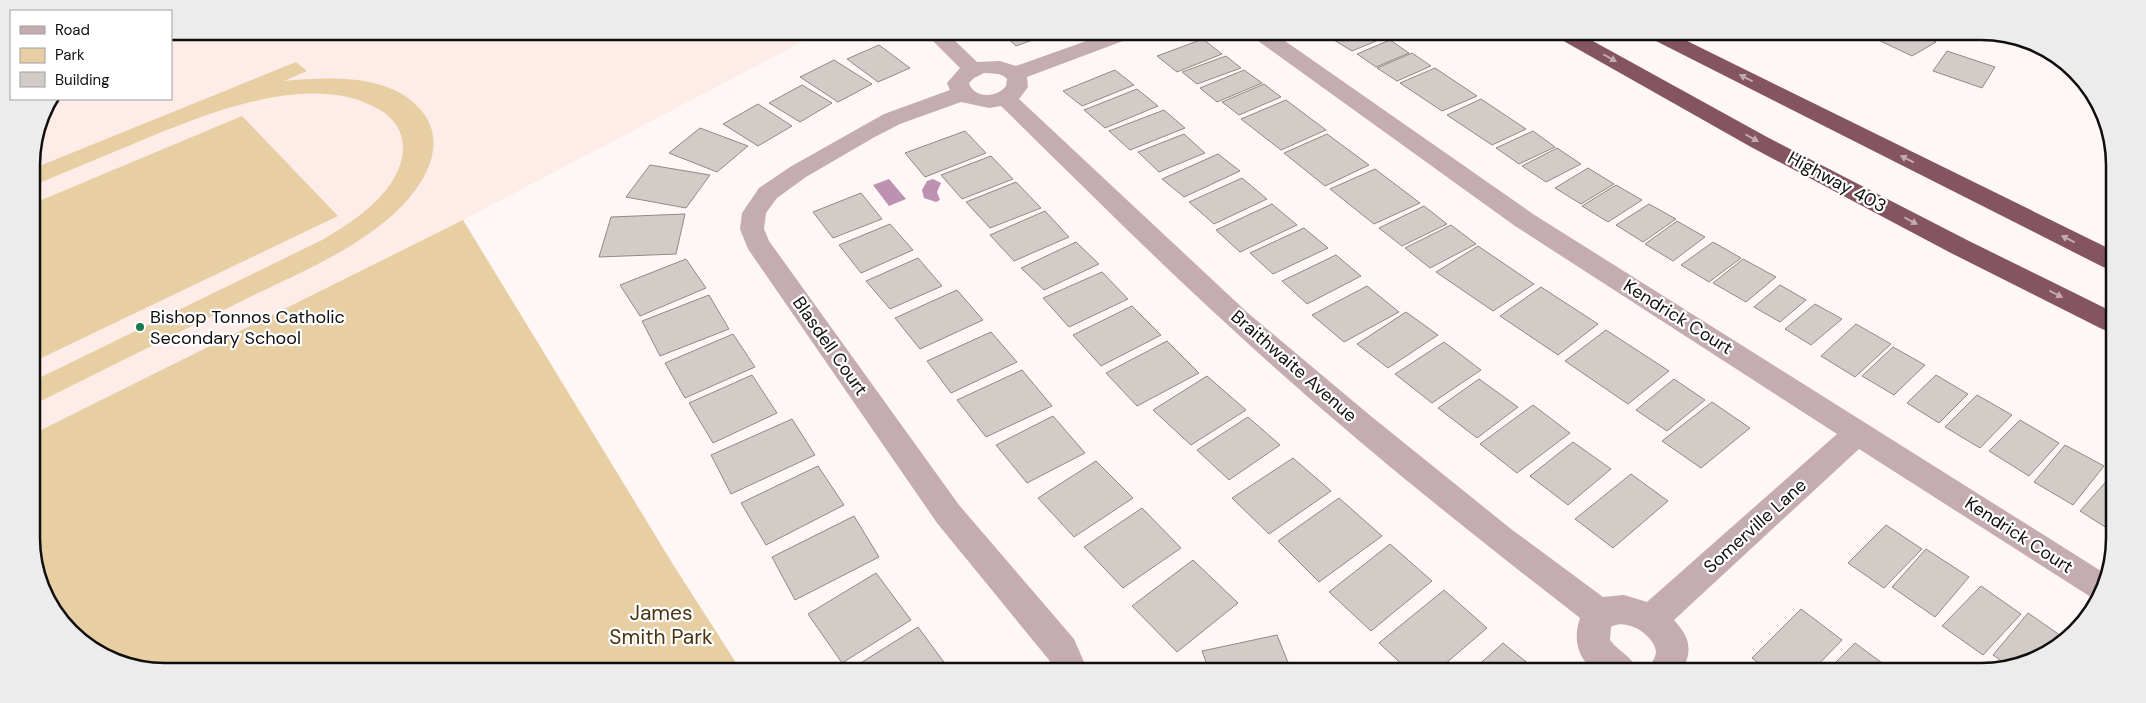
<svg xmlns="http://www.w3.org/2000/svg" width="2146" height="703" viewBox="0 0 2146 703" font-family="'DM Sans',sans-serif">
  <rect width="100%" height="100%" fill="#fef7f6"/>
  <path fill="#feece9" d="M 171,31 L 819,33 L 463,220 L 33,434 L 32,156 L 42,113 L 51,99 L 171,99 Z"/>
  <path fill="#e8cea3" d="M 296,62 L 307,71 L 284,81 C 327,77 389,73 420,109 C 453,146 419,193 388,219 C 348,253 297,274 250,297 C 178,333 105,369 33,405 L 33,381 L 322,240 C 353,222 394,195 402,158 C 406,138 398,121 380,110 C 311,68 200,116 133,144 C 99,158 66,172 32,186 L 32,169 Z
    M 242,116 L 338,216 L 33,362 L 32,204 Z
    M 463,220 L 674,566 L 740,669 L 130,667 L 65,627 L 34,564 L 33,434 Z"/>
  <path fill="#bc91b1" d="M 889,179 L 906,199 L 889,206 L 873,185 Z
    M 933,179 L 941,183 L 937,192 L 940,200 L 936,202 L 924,198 L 922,190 L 927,181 Z"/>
  <path fill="#d2cbc7" stroke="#908a85" d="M 1002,33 L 1052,33 L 1016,46 Z
    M 1348,34 L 1382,34 L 1386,37 L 1352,51 L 1334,40 Z
    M 1870,36 L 1923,36 L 1936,42 L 1912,56 Z
    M 1203,39 L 1222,54 L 1177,72 L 1157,56 Z
    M 1390,40 L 1409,53 L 1376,67 L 1357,54 Z
    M 879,45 L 910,68 L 878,82 L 847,59 Z
    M 1947,51 L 1995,67 L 1982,88 L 1933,71 Z
    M 1412,53 L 1431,66 L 1397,81 L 1377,68 Z
    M 1226,56 L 1241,68 L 1197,84 L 1182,72 Z
    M 834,60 L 872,84 L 838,102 L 800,77 Z
    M 1435,68 L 1477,96 L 1442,111 L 1400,83 Z
    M 1115,70 L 1134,85 L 1082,106 L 1063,91 Z
    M 1244,70 L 1262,83 L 1217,102 L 1200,88 Z
    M 1264,84 L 1281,97 L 1239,115 L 1222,102 Z
    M 802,85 L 832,103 L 800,122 L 769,103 Z
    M 1137,89 L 1158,106 L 1105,128 L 1084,110 Z
    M 1481,99 L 1526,129 L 1492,145 L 1447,115 Z
    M 1286,100 L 1326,130 L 1281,150 L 1241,119 Z
    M 758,104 L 792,126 L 758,146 L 723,124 Z
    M 1164,110 L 1185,128 L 1130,150 L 1109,131 Z
    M 700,128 L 748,146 L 717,172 L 669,153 Z
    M 965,131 L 986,153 L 925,177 L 905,153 Z
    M 1533,131 L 1555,147 L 1519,164 L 1496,148 Z
    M 1184,134 L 1205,153 L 1159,172 L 1138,152 Z
    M 1327,134 L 1369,165 L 1325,186 L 1284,153 Z
    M 1557,148 L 1581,164 L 1546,182 L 1522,166 Z
    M 1218,154 L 1240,171 L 1184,197 L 1162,179 Z
    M 991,156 L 1013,179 L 962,199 L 941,175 Z
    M 650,165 L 710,175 L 686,208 L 626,197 Z
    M 1588,168 L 1614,184 L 1581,204 L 1555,188 Z
    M 1375,169 L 1420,203 L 1374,224 L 1330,189 Z
    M 1242,178 L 1267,199 L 1214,224 L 1189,202 Z
    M 1016,182 L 1041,208 L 990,228 L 966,202 Z
    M 1616,185 L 1642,200 L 1608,222 L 1582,206 Z
    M 861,193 L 882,219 L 833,238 L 813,212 Z
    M 1272,204 L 1297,225 L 1240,252 L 1216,230 Z
    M 1649,204 L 1676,219 L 1643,242 L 1616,225 Z
    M 1424,206 L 1447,224 L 1402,246 L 1379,228 Z
    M 1045,211 L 1069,237 L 1014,261 L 990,235 Z
    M 685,214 L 676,254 L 599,257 L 611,217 Z
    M 1677,221 L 1705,237 L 1673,261 L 1645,244 Z
    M 890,224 L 913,250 L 861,273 L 839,245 Z
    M 1451,225 L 1476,244 L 1430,268 L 1405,248 Z
    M 1304,228 L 1328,248 L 1273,274 L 1250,253 Z
    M 1076,242 L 1099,264 L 1044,290 L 1021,268 Z
    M 1713,242 L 1741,258 L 1709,282 L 1681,265 Z
    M 1478,246 L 1534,284 L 1493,311 L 1436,272 Z
    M 1336,255 L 1361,276 L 1307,304 L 1282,281 Z
    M 918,258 L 942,286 L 890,309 L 866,281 Z
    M 686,259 L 706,288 L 640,316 L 620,285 Z
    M 1743,259 L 1776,277 L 1746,302 L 1713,283 Z
    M 1102,272 L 1128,299 L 1069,327 L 1043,298 Z
    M 1780,285 L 1806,300 L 1780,322 L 1754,307 Z
    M 1367,286 L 1399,312 L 1344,342 L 1312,315 Z
    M 1541,287 L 1598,324 L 1558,355 L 1500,316 Z
    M 957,290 L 983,320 L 920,349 L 895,318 Z
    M 709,295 L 729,329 L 660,356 L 642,321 Z
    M 1815,304 L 1842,319 L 1811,345 L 1785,329 Z
    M 1132,306 L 1161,335 L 1101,366 L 1073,335 Z
    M 1406,312 L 1438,335 L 1388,368 L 1357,344 Z
    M 1856,324 L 1891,344 L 1855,377 L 1821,356 Z
    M 1606,330 L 1669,371 L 1628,404 L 1565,361 Z
    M 991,332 L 1017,362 L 951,393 L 927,361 Z
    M 733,334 L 755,367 L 685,398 L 665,363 Z
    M 1167,341 L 1199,373 L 1137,406 L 1106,373 Z
    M 1444,342 L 1481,370 L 1432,403 L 1395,374 Z
    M 1893,347 L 1925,365 L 1894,395 L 1862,376 Z
    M 1022,370 L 1052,406 L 986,437 L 957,400 Z
    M 752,375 L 777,413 L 713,443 L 689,403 Z
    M 1936,375 L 1968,394 L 1939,423 L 1907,403 Z
    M 1207,376 L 1246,410 L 1191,445 L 1153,410 Z
    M 1479,379 L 1518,407 L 1477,438 L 1438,408 Z
    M 1674,379 L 1705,400 L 1667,431 L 1636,410 Z
    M 1977,395 L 2012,415 L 1980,448 L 1945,427 Z
    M 1712,402 L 1750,428 L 1701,468 L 1662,441 Z
    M 1533,405 L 1570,433 L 1517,473 L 1480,444 Z
    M 1053,416 L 1085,453 L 1027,483 L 996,445 Z
    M 1248,417 L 1280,445 L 1229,480 L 1197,450 Z
    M 792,419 L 815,455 L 731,494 L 711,455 Z
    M 2020,420 L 2059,443 L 2029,476 L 1989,451 Z
    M 1573,442 L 1611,469 L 1568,505 L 1530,476 Z
    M 2065,445 L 2104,466 L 2073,505 L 2034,482 Z
    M 1293,458 L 1331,491 L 1269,534 L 1232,498 Z
    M 1096,461 L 1133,498 L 1074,537 L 1038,498 Z
    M 818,466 L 844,505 L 766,545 L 741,503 Z
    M 1631,474 L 1668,501 L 1613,548 L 1575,519 Z
    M 2111,476 L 2110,530 L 2080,511 Z
    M 1339,498 L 1382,536 L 1319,582 L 1278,541 Z
    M 1142,508 L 1181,548 L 1123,588 L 1084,547 Z
    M 854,516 L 879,557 L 795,600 L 772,557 Z
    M 1886,525 L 1922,549 L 1884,588 L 1848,563 Z
    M 1390,544 L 1432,581 L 1371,631 L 1329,592 Z
    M 1926,549 L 1969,577 L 1935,617 L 1892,587 Z
    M 1193,560 L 1238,603 L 1177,652 L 1132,606 Z
    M 876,573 L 911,620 L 842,663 L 808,614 Z
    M 1981,586 L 2021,614 L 1983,655 L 1942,626 Z
    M 1444,590 L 1487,628 L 1438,670 L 1408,670 L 1379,643 Z
    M 1801,609 L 1842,640 L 1812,671 L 1769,671 L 1752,658 Z
    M 2028,613 L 2067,640 L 2063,644 L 2007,665 L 1993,655 Z
    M 918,627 L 949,669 L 851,669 Z
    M 1277,635 L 1291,670 L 1209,670 L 1202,651 Z
    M 1503,643 L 1536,670 L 1473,670 Z
    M 1855,643 L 1893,671 L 1827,671 Z"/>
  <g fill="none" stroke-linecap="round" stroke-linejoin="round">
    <path fill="#c5acb1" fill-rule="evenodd" d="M 925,33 L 947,33 L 977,62 L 1000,61 L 1016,66 L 1106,34 L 1134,34 L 1131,38 L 1027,77 L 1028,87 L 1019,99 L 1249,314 L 1372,417 L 1511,529 L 1603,597 L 1624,595 L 1647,602 L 1837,434 L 1515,226 L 1254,38 L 1251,34 L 1275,34 L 1533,214 L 2109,576 L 2097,601 L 1859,449 L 1674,620 C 1690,638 1693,649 1682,671 L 1648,671 C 1650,666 1655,658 1656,653 C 1656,635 1625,617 1611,627 L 1610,640 C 1620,653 1631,655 1638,671 L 1593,671 C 1577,655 1573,639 1580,618 C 1460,525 1341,430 1230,327 C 1152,256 1077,180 1001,106 L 989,108 L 961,102 L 900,124 L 873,138 L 806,177 L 777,198 L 766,213 L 764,229 L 769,241 L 959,505 L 1074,639 L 1087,669 L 1053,669 L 1049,660 L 937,523 L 748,249 L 740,229 L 742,213 L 759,188 L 790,167 L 884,114 L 950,90 L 947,83 L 960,68 ZM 984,73 C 992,74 1001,72 1007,79 L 1006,86 C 997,98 974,99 969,83 L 974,78 Z"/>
    <path fill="#845461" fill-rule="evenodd" d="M 1557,35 L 1582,35 L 1767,137 L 1967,240 L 2111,311 L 2111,332 L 2102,329 L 1949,252 L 1751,147 L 1560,39 Z
      M 1649,35 L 1675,35 L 2112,250 L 2112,270 L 2103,267 L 1652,39 Z"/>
  </g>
  <defs><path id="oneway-solid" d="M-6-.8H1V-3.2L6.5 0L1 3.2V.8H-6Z" transform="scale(1.25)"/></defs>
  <g fill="#c2aab0">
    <use href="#oneway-solid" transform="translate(1610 58) rotate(29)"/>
    <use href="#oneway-solid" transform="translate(1746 78) rotate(-153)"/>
    <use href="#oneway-solid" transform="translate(1752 138) rotate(29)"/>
    <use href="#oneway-solid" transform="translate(1907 159) rotate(-153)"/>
    <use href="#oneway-solid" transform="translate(1911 221) rotate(28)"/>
    <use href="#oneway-solid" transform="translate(2068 239) rotate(-153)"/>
    <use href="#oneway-solid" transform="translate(2056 294) rotate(27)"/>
  </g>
  <circle fill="#187a51" stroke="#fff" stroke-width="2" cx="140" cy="327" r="5"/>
  <g text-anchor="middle" stroke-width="4.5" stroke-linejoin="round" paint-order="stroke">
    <g font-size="18" fill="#110e0e" stroke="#fff">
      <text transform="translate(1837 182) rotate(28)" y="6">Highway 403</text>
      <text transform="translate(1678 317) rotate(32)" y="6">Kendrick Court</text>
      <text transform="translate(830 346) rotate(55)" y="6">Blasdell Court</text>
      <text transform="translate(1294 366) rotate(41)" y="6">Braithwaite Avenue</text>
      <text transform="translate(1755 526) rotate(-42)" y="6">Somerville Lane</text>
      <text transform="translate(2019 535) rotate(33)" y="6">Kendrick Court</text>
    </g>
    <g font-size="18" fill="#110e0e" stroke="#fff" text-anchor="start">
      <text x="150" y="323">Bishop Tonnos Catholic<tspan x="150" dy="21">Secondary School</tspan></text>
    </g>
    <g font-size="21" fill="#483510" stroke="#fff">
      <text x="661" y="620">James<tspan x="661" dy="24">Smith Park</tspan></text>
    </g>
  </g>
  <path d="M0 0H2146V703H0ZM165 40H1981A125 125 0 0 1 2106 165V538A125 125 0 0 1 1981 663H165A125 125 0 0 1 40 538V165A125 125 0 0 1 165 40Z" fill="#ececec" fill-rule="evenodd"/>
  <path fill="none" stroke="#110e0e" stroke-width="2.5" d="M165 40H1981A125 125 0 0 1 2106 165V538A125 125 0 0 1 1981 663H165A125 125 0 0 1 40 538V165A125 125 0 0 1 165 40Z"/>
  <rect x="10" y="10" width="162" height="90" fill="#ffffff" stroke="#a09f9f"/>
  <rect x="20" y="26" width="25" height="8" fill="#c5acb1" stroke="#a09f9f"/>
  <text x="55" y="35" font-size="15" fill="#110e0e">Road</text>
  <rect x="20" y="48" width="25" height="15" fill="#e8cea3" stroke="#a09f9f"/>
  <text x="55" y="60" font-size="15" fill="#110e0e">Park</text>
  <rect x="20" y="72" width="25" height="15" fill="#d2cbc7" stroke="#a09f9f"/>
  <text x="55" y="85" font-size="15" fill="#110e0e">Building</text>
</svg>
